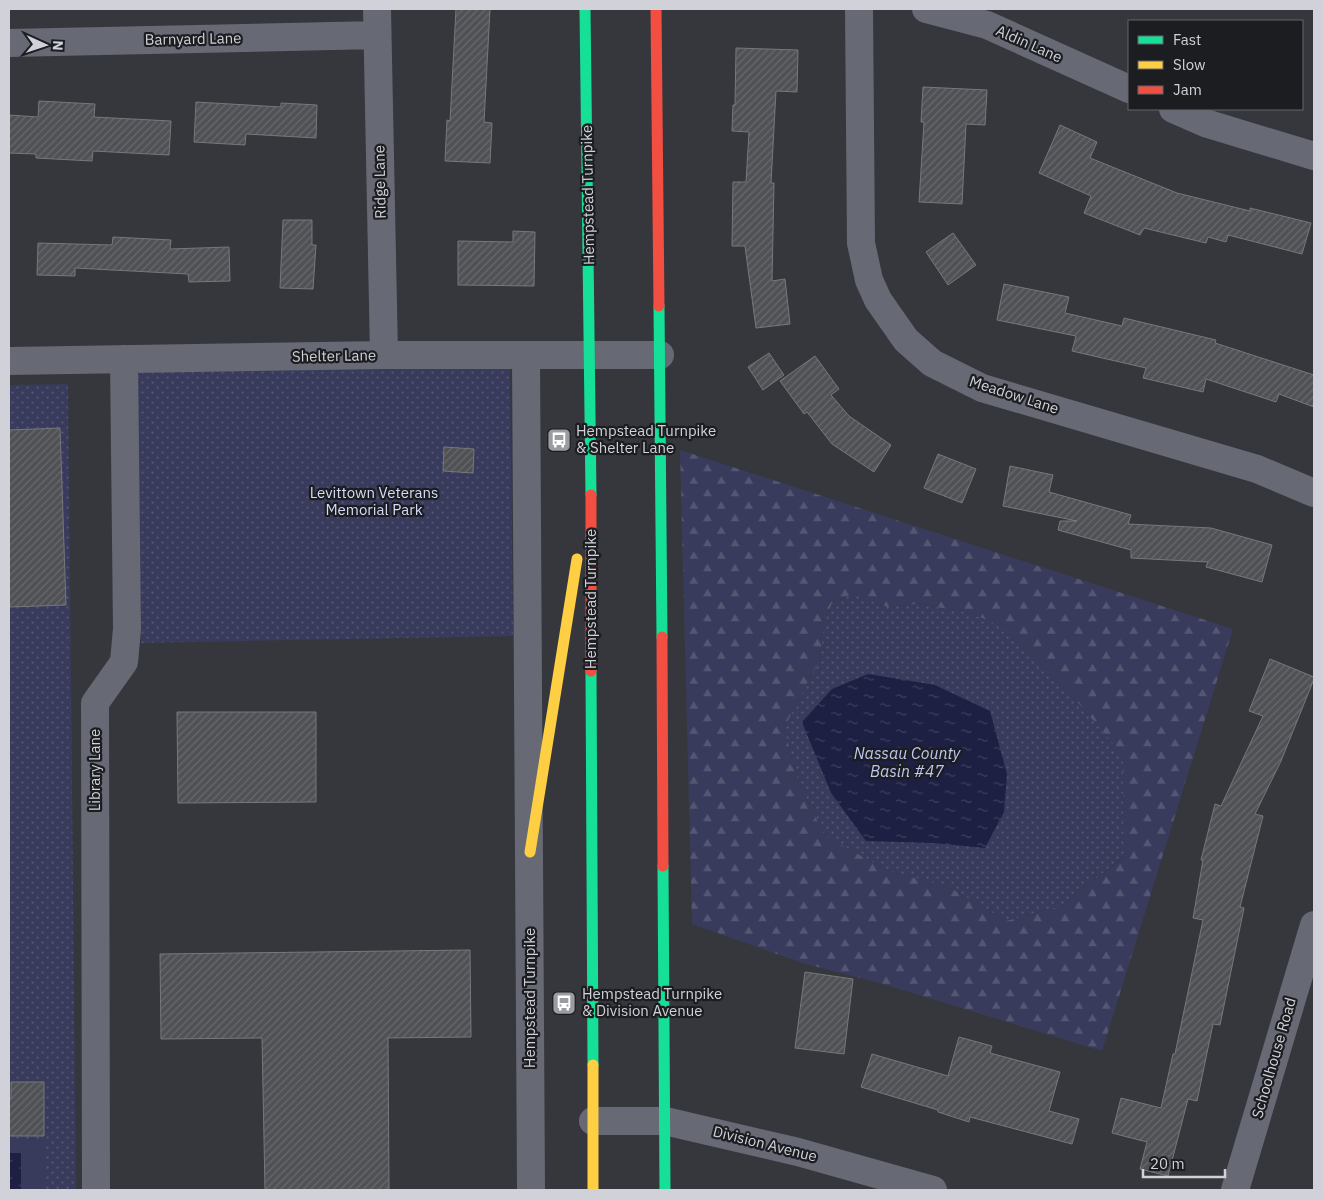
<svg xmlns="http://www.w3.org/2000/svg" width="1323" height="1199" viewBox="0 0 1323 1199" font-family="'IBM Plex Sans',sans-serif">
  <defs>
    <pattern id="grass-dots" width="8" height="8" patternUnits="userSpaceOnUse" patternTransform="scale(1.25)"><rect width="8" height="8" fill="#383b5b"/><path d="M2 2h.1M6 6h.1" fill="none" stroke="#545672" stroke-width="1.8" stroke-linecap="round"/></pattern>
    <pattern id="forest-firs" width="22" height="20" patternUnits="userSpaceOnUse" patternTransform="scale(1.25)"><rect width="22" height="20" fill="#383b5b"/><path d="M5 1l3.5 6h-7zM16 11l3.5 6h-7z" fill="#545672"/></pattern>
    <pattern id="water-ripples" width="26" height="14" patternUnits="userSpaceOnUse" patternTransform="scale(1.25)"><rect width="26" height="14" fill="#1d2043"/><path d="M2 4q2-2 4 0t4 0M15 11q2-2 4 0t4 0" fill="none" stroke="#3d405e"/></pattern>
    <pattern id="building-hatch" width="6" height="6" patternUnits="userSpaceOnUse" patternTransform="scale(1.25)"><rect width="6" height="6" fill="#505155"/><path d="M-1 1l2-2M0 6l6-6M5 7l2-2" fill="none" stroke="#68696d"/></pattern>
  </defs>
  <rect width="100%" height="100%" fill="#36373c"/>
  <path fill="url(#grass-dots)" d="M 510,363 L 513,636 L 141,643 L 136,370 Z
    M 68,384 L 76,1190 L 9,1190 L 9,385 Z
    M 855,593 L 887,607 L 917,604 L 967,612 L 1007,628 L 1080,705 L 1123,755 L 1124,856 L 1062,906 L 1006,921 L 949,887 L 888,871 L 824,835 L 798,780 L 784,728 L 820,659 L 824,622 L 832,603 Z"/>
  <path fill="url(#forest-firs)" fill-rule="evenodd" d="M 680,450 L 1233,629 L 1102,1051 L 883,984 L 802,963 L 692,924 ZM 854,593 L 887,607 L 917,604 L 967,612 L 1007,628 L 1080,705 L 1123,755 L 1124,857 L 1062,906 L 1006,921 L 949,887 L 888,871 L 824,835 L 798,780 L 784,728 L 820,659 L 824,622 L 832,603 Z"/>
  <path fill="#383b5b" d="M 9,1139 L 45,1139 L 45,1190 L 9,1190 Z"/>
  <path fill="url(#water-ripples)" d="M 868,674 L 935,685 L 990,711 L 1007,774 L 1004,812 L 985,848 L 933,843 L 866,841 L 831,793 L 802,722 L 832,689 Z
    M 9,1153 L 21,1153 L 21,1190 L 9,1190 Z"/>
  <path fill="url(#building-hatch)" stroke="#77787d" d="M 456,9 L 490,9 L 484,122 L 492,123 L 490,163 L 445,161 L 447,120 L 450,121 Z
    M 736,48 L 798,50 L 797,92 L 776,91 L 771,183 L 774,183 L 772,281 L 785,279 L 790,324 L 756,328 L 745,246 L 732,246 L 733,182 L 746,182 L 749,132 L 732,131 L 733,105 L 735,105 Z
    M 923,87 L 987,90 L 985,125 L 966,124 L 962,204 L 919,202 L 924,122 L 921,122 Z
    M 39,101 L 95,104 L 94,117 L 171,121 L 169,155 L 93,151 L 92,161 L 36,158 L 36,154 L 9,153 L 9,115 L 38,117 Z
    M 196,102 L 281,107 L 281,103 L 317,105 L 316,138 L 246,134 L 245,145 L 194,142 Z
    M 1060,125 L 1097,142 L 1090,158 L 1177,193 L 1250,211 L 1250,208 L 1311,223 L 1302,254 L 1228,235 L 1226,242 L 1208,237 L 1206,243 L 1144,228 L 1140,235 L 1084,213 L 1091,196 L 1039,173 Z
    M 283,220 L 312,220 L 312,245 L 316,245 L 313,289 L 280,288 Z
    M 513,231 L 535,232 L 534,286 L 458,285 L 458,241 L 513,242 Z
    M 953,233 L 976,265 L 948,285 L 926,252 Z
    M 113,237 L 171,240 L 170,249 L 229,247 L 230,281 L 189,282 L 188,274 L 75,268 L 75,276 L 37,275 L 38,243 L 112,245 Z
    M 1004,284 L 1069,297 L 1065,313 L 1122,326 L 1124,318 L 1216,340 L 1215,343 L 1314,375 L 1314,407 L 1279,394 L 1276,402 L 1206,379 L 1203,392 L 1143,378 L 1146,368 L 1072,351 L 1076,336 L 997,320 Z
    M 769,353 L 784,375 L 763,390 L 748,367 Z
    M 815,356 L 839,389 L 831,395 L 849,416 L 891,445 L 874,472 L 832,444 L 807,412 L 804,414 L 780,381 Z
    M 60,428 L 66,605 L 9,607 L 9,430 Z
    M 444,447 L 474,449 L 473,473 L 443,471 Z
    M 938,454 L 976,469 L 962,503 L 924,488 Z
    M 1010,466 L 1053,475 L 1049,492 L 1131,515 L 1128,524 L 1211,528 L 1272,545 L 1262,582 L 1206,567 L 1208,562 L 1131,558 L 1131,550 L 1058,530 L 1060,521 L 1077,521 L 1003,506 Z
    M 1270,659 L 1314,677 L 1314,679 L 1281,761 L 1255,814 L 1263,816 L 1240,907 L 1244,908 L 1220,1025 L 1213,1024 L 1197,1101 L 1188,1099 L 1168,1176 L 1140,1169 L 1147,1142 L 1112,1133 L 1121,1098 L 1161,1108 L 1173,1054 L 1175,1054 L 1203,920 L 1193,918 L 1203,860 L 1201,860 L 1215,804 L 1221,806 L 1263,716 L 1249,711 Z
    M 177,712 L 316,712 L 316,802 L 178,803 Z
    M 470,950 L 471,1037 L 388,1038 L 389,1190 L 265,1190 L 262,1038 L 161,1039 L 160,954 Z
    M 805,972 L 853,979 L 844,1054 L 795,1048 Z
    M 959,1037 L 992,1046 L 990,1053 L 1060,1072 L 1049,1111 L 1079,1119 L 1072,1144 L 970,1117 L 969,1122 L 938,1112 L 938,1110 L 861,1087 L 872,1054 L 948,1076 Z
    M 11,1082 L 44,1082 L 44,1136 L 9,1136 L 9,1098 L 11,1098 Z"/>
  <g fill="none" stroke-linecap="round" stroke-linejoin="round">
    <path stroke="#676975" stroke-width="28" d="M 377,9 L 384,355
      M 859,9 L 861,243 L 869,280 L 878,300 L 906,340 L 932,363 L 982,388 L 1257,469 L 1314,493
      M 926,9 L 987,25 L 1129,89
      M 9,43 L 377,35
      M 1173,109 L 1205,123 L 1314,156
      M 526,356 L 531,1190
      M 9,361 L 384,355 L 660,355
      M 593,1121 L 665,1121 L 798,1152 L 933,1190
      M 96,1190 L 95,703 L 124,662 L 127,629 L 124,359
      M 1235,1190 L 1314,925"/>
    <path stroke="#16e098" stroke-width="11" d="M 585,9 L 591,495
      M 659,306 L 662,637
      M 591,671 L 593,1065
      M 663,866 L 665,1190"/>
    <path stroke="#ffcf43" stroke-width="11" d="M 530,852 L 577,559
      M 593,1065 L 593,1190"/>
    <path stroke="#f24e42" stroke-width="11" d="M 656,9 L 659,306
      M 591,495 L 591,671
      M 662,637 L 663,866"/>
  </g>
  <defs>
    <g id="bus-square" transform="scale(1.25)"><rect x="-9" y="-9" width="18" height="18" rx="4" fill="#9b9ca2" stroke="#1c1d21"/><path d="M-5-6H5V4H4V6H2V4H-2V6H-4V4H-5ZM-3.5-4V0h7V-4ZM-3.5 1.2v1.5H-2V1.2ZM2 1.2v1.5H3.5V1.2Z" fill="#fff"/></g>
  </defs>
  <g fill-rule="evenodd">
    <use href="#bus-square" x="559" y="440"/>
    <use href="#bus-square" x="564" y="1003"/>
  </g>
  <g text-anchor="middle" stroke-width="4.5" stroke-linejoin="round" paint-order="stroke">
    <g font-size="15" fill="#d1d2d9" stroke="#1c1d21">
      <text transform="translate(193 39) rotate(-1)" y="5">Barnyard Lane</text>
      <text transform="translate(1029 44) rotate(24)" y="5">Aldin Lane</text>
      <text transform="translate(380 182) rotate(-91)" y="5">Ridge Lane</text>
      <text transform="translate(588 195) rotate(-91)" y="5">Hempstead Turnpike</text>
      <text transform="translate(334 356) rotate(-1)" y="5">Shelter Lane</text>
      <text transform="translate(1014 395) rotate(18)" y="5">Meadow Lane</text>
      <text transform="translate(591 599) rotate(-90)" y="5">Hempstead Turnpike</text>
      <text transform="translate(95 770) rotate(-90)" y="5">Library Lane</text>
      <text transform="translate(530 998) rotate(-90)" y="5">Hempstead Turnpike</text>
      <text transform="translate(1274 1058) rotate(-74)" y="5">Schoolhouse Road</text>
      <text transform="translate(765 1144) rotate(14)" y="5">Division Avenue</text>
    </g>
    <g font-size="15" fill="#d1d2d9" stroke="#1c1d21" text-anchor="start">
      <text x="576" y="436">Hempstead Turnpike<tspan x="576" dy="17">&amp; Shelter Lane</tspan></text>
      <text x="582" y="999">Hempstead Turnpike<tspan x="582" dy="17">&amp; Division Avenue</tspan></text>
    </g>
    <g font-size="15" fill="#d5daf7" stroke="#1c1d21">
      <text x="374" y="498">Levittown Veterans<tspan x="374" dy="17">Memorial Park</tspan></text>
    </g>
    <g font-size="16" font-style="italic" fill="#c0c7f2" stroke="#1c1d21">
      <text x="907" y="759">Nassau County<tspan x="907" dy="18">Basin #47</tspan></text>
    </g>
  </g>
  <rect width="1323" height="1199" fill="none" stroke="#d1d2d9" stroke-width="20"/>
  <rect x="1128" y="20" width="175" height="90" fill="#1c1d21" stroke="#64656b"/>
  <rect x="1138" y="36" width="25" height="8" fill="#16e098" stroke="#64656b"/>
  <text x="1173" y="45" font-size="15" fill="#d1d2d9">Fast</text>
  <rect x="1138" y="61" width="25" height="8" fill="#ffcf43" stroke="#64656b"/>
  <text x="1173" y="70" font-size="15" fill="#d1d2d9">Slow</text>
  <rect x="1138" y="86" width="25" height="8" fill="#f24e42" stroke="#64656b"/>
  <text x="1173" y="95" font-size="15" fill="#d1d2d9">Jam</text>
  <g transform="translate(45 45) rotate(93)" stroke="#1c1d21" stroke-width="4" paint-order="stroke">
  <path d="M0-4L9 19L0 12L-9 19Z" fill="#d1d2d9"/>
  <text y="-8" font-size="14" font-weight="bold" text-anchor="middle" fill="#d1d2d9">N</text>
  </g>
  <path d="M1143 1169v8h82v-8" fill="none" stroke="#d1d2d9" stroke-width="2.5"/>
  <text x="1150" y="1169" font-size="15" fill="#d1d2d9" stroke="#1c1d21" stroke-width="4" paint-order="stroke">20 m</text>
</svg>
